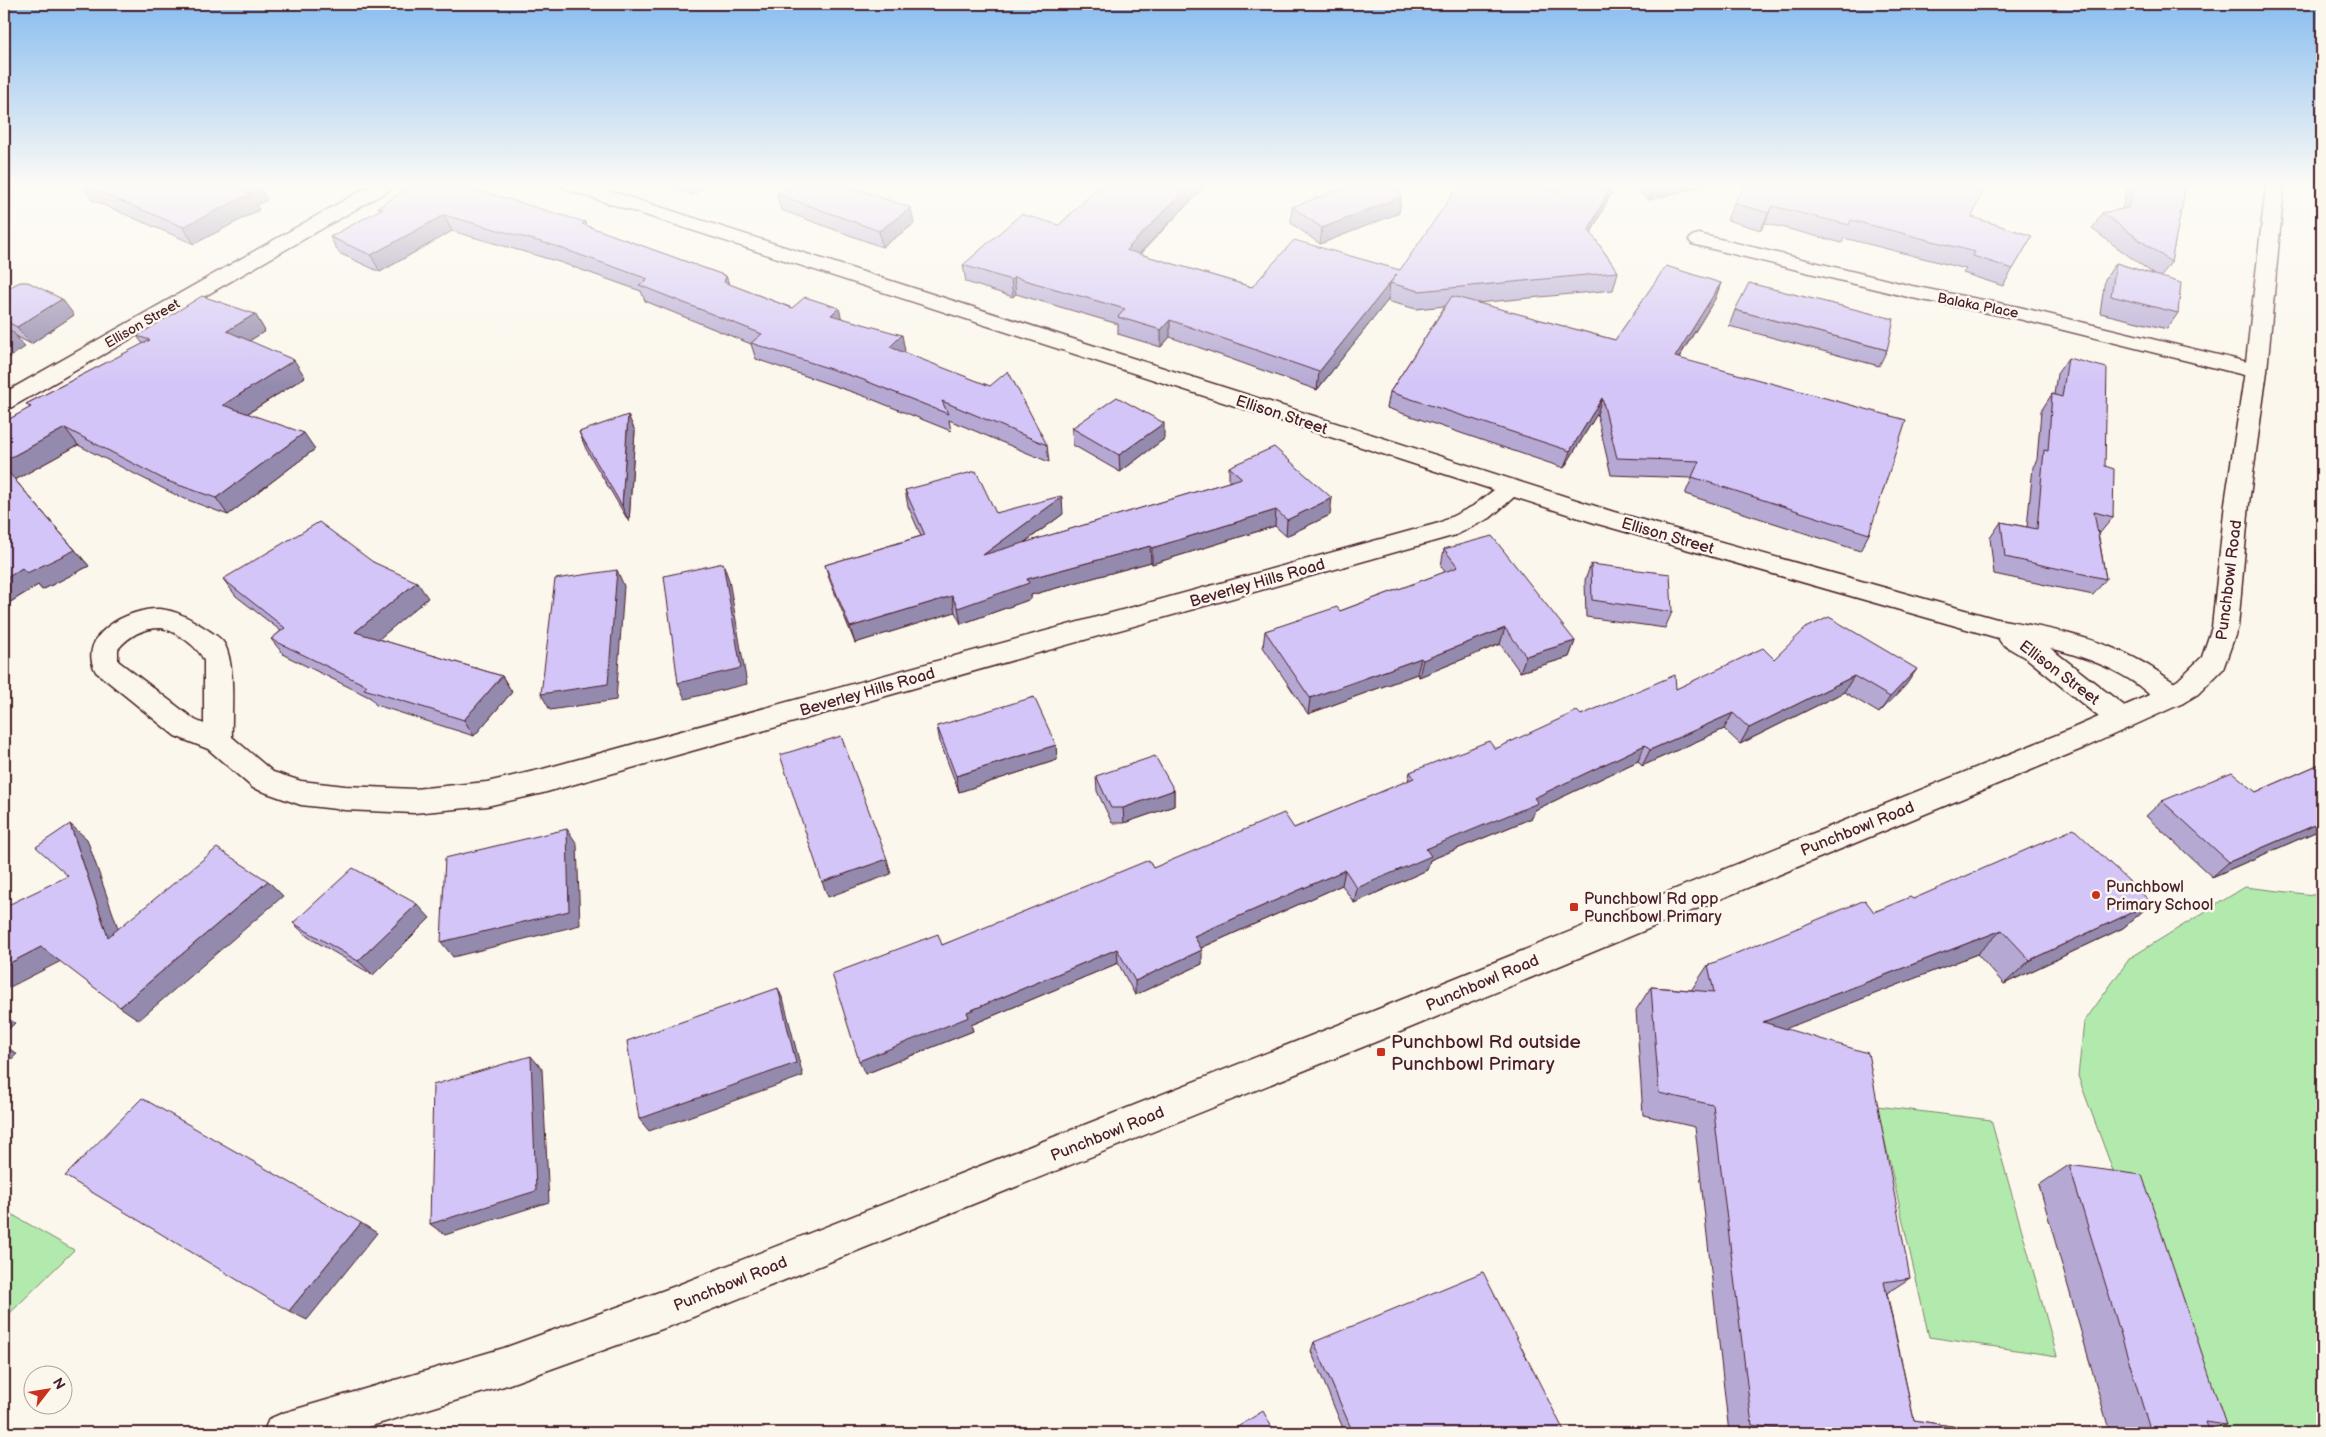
<svg xmlns="http://www.w3.org/2000/svg" width="2326" height="1437" viewBox="0 0 2326 1437" font-family="'Balsamiq Sans',sans-serif">
  <rect width="100%" height="100%" fill="#fbf7ec"/>
  <filter id="ink" filterUnits="userSpaceOnUse"><feTurbulence type="fractalNoise" baseFrequency=".02" numOctaves="2"/><feDisplacementMap in="SourceGraphic" scale="10" xChannelSelector="R" yChannelSelector="G"/><feConvolveMatrix kernelMatrix="1 2 1 2 8 2 1 2 1" color-interpolation-filters="sRGB"/></filter>
  <g filter="url(#ink)">
    <path fill="#b2eaad" stroke="#7e846c" d="M 2245,887 L 2322,896 L 2322,1433 L 2210,1433 L 2078,1076 L 2084,1022 L 2130,958 Z
      M 1877,1106 L 1991,1120 L 2057,1356 L 1929,1337 Z
      M 4,1210 L 74,1250 L 4,1319 Z"/>
    <g fill="none" stroke-linecap="round" stroke-linejoin="round">
      <g stroke="#4a1f2b" stroke-width="3">
        <path id="street" d="M 371,185 L 394,185 L 391,189 L 12,407 L 4,409 L 4,393 Z
          M 562,185 L 591,185 L 1614,512 L 1997,619 C 2056,629 2118,641 2167,678 C 2175,683 2182,687 2187,696 L 2183,703 C 2176,706 2171,707 2164,704 C 2152,698 2141,686 2129,679 C 2105,664 2078,655 2050,648 L 2131,711 L 2135,719 L 2131,727 L 2121,730 L 2111,727 L 2029,660 L 2002,644 L 1998,638 L 1598,524 L 1514,497 L 1490,518 L 1456,535 L 543,793 L 487,806 L 414,813 L 345,810 L 301,805 L 253,788 L 208,749 L 175,736 L 96,672 C 75,635 129,608 159,609 C 176,610 191,619 205,628 C 212,633 221,637 225,645 C 236,668 231,711 232,737 L 273,772 L 301,781 L 345,786 L 414,789 L 487,782 L 543,769 L 1439,523 L 1473,506 L 1494,490 L 565,189 ZM 161,628 C 175,630 200,648 204,661 L 204,724 L 195,720 L 118,661 L 118,649 C 130,635 143,628 161,628 Z
          M 1699,234 L 1912,286 L 2019,307 L 2264,366 L 2267,371 L 2264,376 L 2256,378 L 2019,319 L 1912,298 L 1692,244 L 1689,240 L 1692,236 Z"/>
      </g>
      <g stroke="#4a1f2b" stroke-width="3">
        <path id="secondary" d="M 2266,185 L 2284,185 L 2267,371 L 2249,503 L 2238,627 L 2223,669 L 2198,694 L 2183,703 L 2084,748 L 1400,1032 L 673,1325 L 504,1386 L 348,1433 L 263,1433 L 269,1419 L 283,1413 L 504,1348 L 673,1287 L 1376,1010 L 2064,732 L 2163,689 L 2178,680 L 2202,657 L 2212,627 L 2225,503 L 2245,371 Z"/>
      </g>
      <use href="#street" fill="#fbf7ec" fill-rule="evenodd"/>
      <use href="#secondary" fill="#fbf7ec" fill-rule="evenodd"/>
    </g>
    <path fill="#b5a9d4" stroke="#4a1f2b" d="M 82,185 L 258,185 L 267,200 L 256,205 L 259,210 L 194,244 L 92,200 Z
      M 663,185 L 707,185 L 692,195 Z
      M 1101,185 L 1206,185 L 1140,254 L 1252,287 L 1400,270 L 1558,193 L 1562,185 L 1615,185 L 1591,233 L 1618,272 L 1613,290 L 1477,303 L 1615,340 L 1721,283 L 1715,299 L 1679,358 L 1869,534 L 1860,551 L 1685,494 L 1692,478 L 1611,475 L 1597,414 L 1564,468 L 1387,408 L 1390,392 L 1445,306 L 1416,309 L 1387,301 L 1388,300 L 1317,390 L 1170,337 L 1161,347 L 1118,334 L 1118,324 L 1016,294 L 1013,297 L 966,282 L 963,265 L 1059,225 Z
      M 1630,185 L 1706,185 L 1649,200 Z
      M 2128,185 L 2186,185 L 2171,262 L 2161,277 L 2178,313 L 2167,329 L 2100,313 L 2105,279 L 2116,263 L 2155,275 L 2092,229 L 2102,213 L 2122,209 Z
      M 777,194 L 914,224 L 882,247 L 781,210 Z
      M 1401,197 L 1399,213 L 1320,244 L 1291,223 L 1292,207 Z
      M 1734,203 L 1972,217 L 2032,236 L 2003,286 L 1963,273 L 1966,269 L 1844,238 L 1842,243 L 1765,223 L 1761,230 L 1727,220 Z
      M 378,207 L 585,222 L 587,226 L 726,276 L 729,284 L 792,308 L 841,318 L 905,351 L 904,352 L 1047,445 L 1049,462 L 949,420 L 951,431 L 864,396 L 756,359 L 751,344 L 645,301 L 641,291 L 559,262 L 452,231 L 380,272 L 339,253 L 330,237 L 380,210 Z
      M 4,290 L 74,315 L 31,344 L 16,336 L 25,347 L 7,332 L 4,330 Z
      M 1735,310 L 1887,350 L 1879,366 L 1729,326 Z
      M 255,314 L 265,331 L 249,341 L 305,377 L 247,414 L 315,449 L 228,515 L 180,497 L 78,445 L 15,480 L 89,566 L 42,590 L 38,585 L 4,606 L 4,422 L 30,408 L 26,404 L 143,344 L 137,336 Z
      M 2068,358 L 2105,466 L 2113,517 L 2100,533 L 2098,532 L 2106,579 L 2093,595 L 1994,574 L 1990,538 L 2001,522 L 2027,527 L 2033,467 L 2037,460 L 2041,411 L 2052,394 L 2054,395 L 2057,374 Z
      M 1072,428 L 1164,439 L 1120,472 L 1073,445 Z
      M 635,431 L 629,522 L 586,449 L 579,432 Z
      M 1229,467 L 1330,515 L 1286,536 L 1275,526 L 1152,564 L 1151,562 L 1031,595 L 1031,599 L 961,624 L 955,612 L 855,643 L 830,581 L 825,565 L 921,536 L 908,506 L 905,490 L 996,513 L 1063,514 L 1024,543 L 1229,482 Z
      M 2322,546 L 2322,601 L 2316,599 L 2317,552 Z
      M 1444,549 L 1575,641 L 1569,657 L 1520,672 L 1500,644 L 1419,677 L 1417,674 L 1308,714 L 1263,647 L 1265,631 L 1340,611 L 1445,572 L 1441,566 Z
      M 373,562 L 428,598 L 378,639 L 502,676 L 512,692 L 474,736 L 376,705 L 371,698 L 284,655 L 271,639 L 281,631 L 236,596 L 223,579 Z
      M 1591,564 L 1672,612 L 1665,628 L 1586,617 L 1585,580 Z
      M 1774,659 L 1906,685 L 1879,713 L 1844,692 L 1740,744 L 1724,729 L 1642,766 L 1638,761 L 1535,810 L 1532,818 L 1430,860 L 1427,870 L 1354,903 L 1342,885 L 1201,948 L 1202,964 L 1135,995 L 1118,963 L 971,1025 L 973,1031 L 865,1074 L 942,945 L 1153,868 L 1294,828 L 1408,781 L 1410,772 L 1495,749 L 1581,715 L 1676,689 Z
      M 937,726 L 1056,745 L 1057,760 L 959,792 L 940,742 Z
      M 2322,763 L 2322,829 L 2212,877 L 2146,816 L 2162,801 L 2256,792 Z
      M 1096,776 L 1174,790 L 1174,806 L 1124,823 L 1112,823 L 1097,791 Z
      M 1913,899 L 2152,903 L 2123,928 L 2004,984 L 1977,954 L 1786,1028 L 1910,1278 L 1887,1293 L 1914,1420 L 1988,1432 L 1992,1431 L 2004,1433 L 1729,1433 L 1695,1127 L 1643,1115 L 1636,1010 L 1651,987 L 1692,990 L 1692,989 L 1708,965 Z
      M 430,918 L 373,975 L 308,937 L 293,923 Z
      M 2069,1165 L 2226,1425 L 2209,1430 L 2210,1433 L 2110,1433 L 2039,1185 Z
      M 1314,1342 L 1565,1433 L 1345,1433 L 1311,1351 Z"/>
    <path fill="#948aad" stroke="#4a1f2b" d="M 255,185 L 258,185 L 267,200 L 256,205 L 259,210 L 194,244 L 183,227 L 243,191 Z
      M 690,185 L 707,185 L 692,195 Z
      M 1190,185 L 1206,185 L 1126,267 L 1126,250 Z
      M 1611,185 L 1615,185 L 1584,247 L 1589,230 Z
      M 1653,185 L 1706,185 L 1649,200 Z
      M 1401,197 L 1399,213 L 1320,244 L 1322,228 Z
      M 1772,206 L 1765,223 L 1761,230 L 1768,213 Z
      M 911,208 L 914,224 L 882,247 L 879,231 Z
      M 444,215 L 452,231 L 380,272 L 371,255 Z
      M 1397,274 L 1390,283 L 1388,300 L 1317,390 L 1319,372 Z
      M 726,276 L 731,292 L 724,282 Z
      M 1014,277 L 1016,294 L 1013,297 L 1011,280 Z
      M 1721,283 L 1715,299 L 1669,373 L 1675,357 Z
      M 62,299 L 74,315 L 31,344 L 17,327 Z
      M 839,308 L 843,324 L 831,315 Z
      M 255,314 L 265,331 L 238,348 L 227,331 Z
      M 1170,320 L 1170,337 L 1161,347 L 1161,330 Z
      M 12,331 L 25,347 L 4,361 L 4,336 Z
      M 902,335 L 905,351 L 893,363 L 890,347 Z
      M 294,360 L 305,377 L 234,422 L 223,405 Z
      M 1602,398 L 1597,414 L 1564,468 L 1570,451 Z
      M 628,415 L 635,431 L 629,522 L 622,506 Z
      M 1164,423 L 1164,439 L 1120,472 L 1119,455 Z
      M 65,428 L 78,445 L 15,480 L 89,566 L 42,590 L 38,585 L 4,606 L 4,580 L 22,568 L 4,467 L 4,461 Z
      M 304,433 L 315,449 L 228,515 L 216,498 Z
      M 1062,497 L 1063,514 L 985,571 L 983,555 Z
      M 1332,498 L 1330,515 L 1286,536 L 1287,520 Z
      M 1276,510 L 1275,526 L 1152,564 L 1152,548 Z
      M 1150,546 L 1151,562 L 1031,595 L 1031,599 L 961,624 L 958,608 L 1027,579 Z
      M 723,563 L 729,580 L 747,684 L 685,699 L 678,683 Z
      M 617,570 L 624,586 L 616,700 L 550,710 L 541,694 Z
      M 417,582 L 428,598 L 367,649 L 355,632 Z
      M 952,596 L 955,612 L 855,643 L 850,627 Z
      M 1505,628 L 1500,644 L 1419,677 L 1423,660 Z
      M 1575,641 L 1569,657 L 1520,672 L 1526,656 Z
      M 1421,658 L 1417,674 L 1308,714 L 1310,698 Z
      M 1917,669 L 1906,685 L 1879,713 L 1890,697 Z
      M 502,676 L 512,692 L 474,736 L 464,720 Z
      M 1854,676 L 1844,692 L 1740,744 L 1749,728 Z
      M 1733,713 L 1724,729 L 1642,766 L 1650,750 Z
      M 1056,745 L 1057,760 L 959,792 L 956,776 Z
      M 1645,745 L 1638,761 L 1535,810 L 1532,818 L 1430,860 L 1427,870 L 1354,903 L 1357,888 L 1426,849 Z
      M 1174,790 L 1174,806 L 1124,823 L 1123,808 Z
      M 2322,822 L 2322,829 L 2212,877 L 2229,862 Z
      M 70,824 L 87,839 L 126,951 L 108,937 Z
      M 567,829 L 577,844 L 580,925 L 453,957 L 441,942 Z
      M 887,859 L 891,874 L 828,897 L 822,882 Z
      M 1345,870 L 1342,885 L 1194,951 L 1194,936 Z
      M 268,881 L 283,896 L 139,1020 L 120,1007 Z
      M 2152,903 L 2123,928 L 2004,984 L 2030,960 Z
      M 417,904 L 430,918 L 373,975 L 358,961 Z
      M 2002,930 L 1977,954 L 1744,1045 L 1763,1022 Z
      M 41,947 L 61,961 L 8,988 L 4,985 L 4,966 Z
      M 1117,949 L 1118,963 L 971,1025 L 973,1031 L 865,1074 L 859,1061 L 967,1012 Z
      M 1202,950 L 1202,964 L 1135,995 L 1135,981 Z
      M 778,988 L 784,1002 L 803,1076 L 649,1131 L 639,1119 Z
      M 4,1016 L 15,1023 L 4,1034 Z
      M 4,1045 L 17,1054 L 4,1066 Z
      M 531,1056 L 542,1069 L 549,1202 L 445,1235 L 430,1224 Z
      M 361,1223 L 377,1233 L 307,1320 L 289,1311 Z"/>
    <path fill="#d3c5f7" stroke="#4a1f2b" d="M 83,185 L 255,185 L 243,191 L 250,194 L 183,227 Z
      M 414,185 L 460,185 L 585,222 L 582,224 L 726,276 L 724,282 L 792,308 L 805,297 L 839,308 L 831,315 L 902,335 L 890,347 L 990,386 L 1008,371 L 1047,445 L 942,401 L 948,414 L 861,379 L 751,343 L 762,334 L 639,285 L 648,279 L 552,245 L 444,215 L 371,255 L 330,237 L 383,208 L 378,207 Z
      M 790,185 L 845,185 L 911,208 L 879,231 L 777,194 Z
      M 1101,185 L 1190,185 L 1126,250 L 1252,287 L 1294,240 L 1400,270 L 1459,185 L 1544,185 L 1558,193 L 1562,185 L 1611,185 L 1589,230 L 1618,272 L 1419,291 L 1390,283 L 1397,274 L 1319,372 L 1170,320 L 1161,330 L 1118,317 L 1125,309 L 1014,277 L 1011,280 L 963,265 L 1021,214 L 1059,225 Z
      M 1352,185 L 1397,185 L 1401,197 L 1322,228 L 1292,207 Z
      M 1745,185 L 1985,185 L 1972,217 L 2032,236 L 2013,269 L 1973,256 L 1975,252 L 1851,220 L 1849,225 L 1772,206 L 1768,213 L 1734,203 Z
      M 2134,185 L 2186,185 L 2171,262 L 2102,213 L 2128,208 Z
      M 2116,263 L 2181,283 L 2178,313 L 2111,296 Z
      M 1666,266 L 1721,283 L 1675,357 L 1906,420 L 1869,534 L 1692,477 L 1699,461 L 1617,458 L 1602,398 L 1570,451 L 1390,392 L 1452,296 L 1615,340 Z
      M 20,282 L 28,282 L 62,299 L 17,327 L 4,320 L 4,290 Z
      M 1749,283 L 1894,319 L 1887,350 L 1735,310 Z
      M 202,296 L 255,314 L 227,331 L 294,360 L 223,405 L 304,433 L 216,498 L 167,481 L 65,428 L 4,461 L 4,422 L 31,407 L 26,404 L 150,340 L 137,336 Z
      M 12,331 L 4,336 L 4,332 Z
      M 2068,358 L 2107,368 L 2105,466 L 2114,469 L 2113,517 L 2094,512 L 2106,579 L 2005,557 L 2001,522 L 2037,529 L 2044,450 L 2048,451 L 2052,394 L 2062,397 Z
      M 1117,397 L 1164,423 L 1119,455 L 1072,428 Z
      M 628,415 L 622,506 L 579,432 Z
      M 1274,447 L 1332,498 L 1287,520 L 1276,510 L 1152,548 L 1150,546 L 1027,579 L 1029,583 L 958,608 L 952,596 L 850,627 L 825,565 L 925,535 L 905,490 L 976,471 L 996,513 L 1061,496 L 1062,497 L 983,555 L 1242,478 L 1229,467 Z
      M 4,467 L 75,550 L 27,573 L 22,568 L 4,580 Z
      M 319,522 L 373,562 L 417,582 L 355,632 L 502,676 L 464,720 L 364,689 L 367,686 L 271,639 L 285,628 L 223,579 Z
      M 1492,536 L 1575,641 L 1526,656 L 1505,628 L 1423,660 L 1421,658 L 1310,698 L 1265,631 L 1337,607 L 1340,611 L 1458,567 L 1444,549 Z
      M 723,563 L 741,668 L 678,683 L 664,576 Z
      M 1591,564 L 1670,574 L 1672,612 L 1592,600 Z
      M 617,570 L 608,684 L 541,694 L 555,579 Z
      M 1829,617 L 1917,669 L 1890,697 L 1854,676 L 1749,728 L 1733,713 L 1650,750 L 1645,745 L 1534,798 L 1538,803 L 1426,849 L 1431,856 L 1357,888 L 1345,870 L 1194,936 L 1202,950 L 1135,981 L 1117,949 L 967,1012 L 969,1017 L 859,1061 L 832,974 L 938,934 L 942,945 L 1149,860 L 1153,868 L 1284,813 L 1294,828 L 1414,778 L 1410,772 L 1489,741 L 1495,749 L 1577,711 L 1581,715 L 1675,675 L 1676,689 L 1763,648 L 1774,659 L 1806,628 Z
      M 1034,697 L 1056,745 L 956,776 L 937,726 Z
      M 841,736 L 887,859 L 822,882 L 780,755 Z
      M 1155,756 L 1174,790 L 1123,808 L 1111,808 L 1096,776 Z
      M 2322,763 L 2322,822 L 2229,862 L 2162,801 L 2232,772 L 2256,792 Z
      M 70,824 L 108,937 L 217,848 L 268,881 L 120,1007 L 41,947 L 4,966 L 4,907 L 68,876 L 36,847 Z
      M 567,829 L 569,911 L 441,942 L 445,858 Z
      M 2074,829 L 2152,903 L 2030,960 L 2002,930 L 1763,1022 L 1868,1053 L 1910,1278 L 1884,1282 L 1914,1420 L 1992,1433 L 1992,1431 L 2004,1433 L 1806,1433 L 1752,1425 L 1713,1105 L 1659,1093 L 1651,987 L 1714,992 L 1708,965 L 1865,900 L 1874,912 L 1910,897 L 1913,899 Z
      M 353,868 L 417,904 L 358,961 L 293,923 Z
      M 778,988 L 796,1063 L 639,1119 L 627,1041 Z
      M 531,1056 L 536,1191 L 430,1224 L 433,1085 Z
      M 142,1098 L 361,1223 L 289,1311 L 65,1176 Z
      M 2069,1165 L 2142,1175 L 2226,1425 L 2206,1422 L 2210,1433 L 2151,1433 Z
      M 1483,1272 L 1565,1433 L 1353,1433 L 1314,1342 Z
      M 1263,1411 L 1275,1433 L 1228,1433 Z"/>
  </g>
  <linearGradient id="sky" x2="0" y2="1"><stop stop-color="#8abdef"/><stop offset="0.48" stop-color="#fdfbf6"/><stop offset="1" stop-color="#fdfbf6" stop-opacity="0"/></linearGradient>
  <rect width="2326" height="387" fill="url(#sky)"/>
  <g fill="#c8321e" stroke="#fbf7ec" stroke-width="2">
    <circle cx="2096" cy="895" r="5"/>
    <rect x="1569" y="902" width="10" height="10" rx="2.5"/>
    <rect x="1376" y="1047" width="10" height="10" rx="2.5"/>
  </g>
  <g text-anchor="middle" stroke-width="5" stroke-linejoin="round" paint-order="stroke">
    <g font-size="14" fill="#4a1f2b" stroke="#fbf7ec">
      <text transform="translate(1978 305) rotate(11)" y="5">Balaka Place</text>
      <text transform="translate(142 323) rotate(-30)" y="5">Ellison Street</text>
    </g>
    <g font-size="16" fill="#4a1f2b" stroke="#fbf7ec">
      <text transform="translate(1282 414) rotate(18)" y="6">Ellison Street</text>
      <text transform="translate(1668 535) rotate(16)" y="6">Ellison Street</text>
      <text transform="translate(2228 580) rotate(-83)" y="6">Punchbowl Road</text>
      <text transform="translate(1257 582) rotate(-16)" y="6">Beverley Hills Road</text>
      <text transform="translate(2060 672) rotate(37)" y="6">Ellison Street</text>
      <text transform="translate(867 691) rotate(-16)" y="6">Beverley Hills Road</text>
      <text transform="translate(1857 828) rotate(-22)" y="6">Punchbowl Road</text>
      <text transform="translate(1482 982) rotate(-23)" y="6">Punchbowl Road</text>
      <text transform="translate(1107 1133) rotate(-22)" y="6">Punchbowl Road</text>
      <text transform="translate(730 1283) rotate(-22)" y="6">Punchbowl Road</text>
    </g>
    <g font-size="16" fill="#4a1f2b" stroke="#fbf7ec" text-anchor="start">
      <text x="2106" y="892">Punchbowl<tspan x="2106" dy="18">Primary School</tspan></text>
      <text x="1584" y="904">Punchbowl Rd opp<tspan x="1584" dy="18">Punchbowl Primary</tspan></text>
    </g>
    <g font-size="19" fill="#4a1f2b" stroke="#fbf7ec" text-anchor="start">
      <text x="1391" y="1048">Punchbowl Rd outside<tspan x="1391" dy="22">Punchbowl Primary</tspan></text>
    </g>
  </g>
  <rect width="2326" height="1437" fill="none" stroke="#fbf7ec" stroke-width="20"/>
  <rect x="10" y="10" width="2306" height="1417" fill="none" stroke="#4a1f2b" stroke-width="2" filter="url(#ink)"/>
  <g transform="translate(48 1390) rotate(59)"><circle r="24" fill="#fbf7ec" stroke="#b4a19f"/>
  <path d="M0-4L9 19L0 12L-9 19Z" fill="#c8321e"/>
  <text y="-8" font-size="14" font-weight="bold" text-anchor="middle" fill="#4a1f2b">N</text>
  </g>
</svg>
